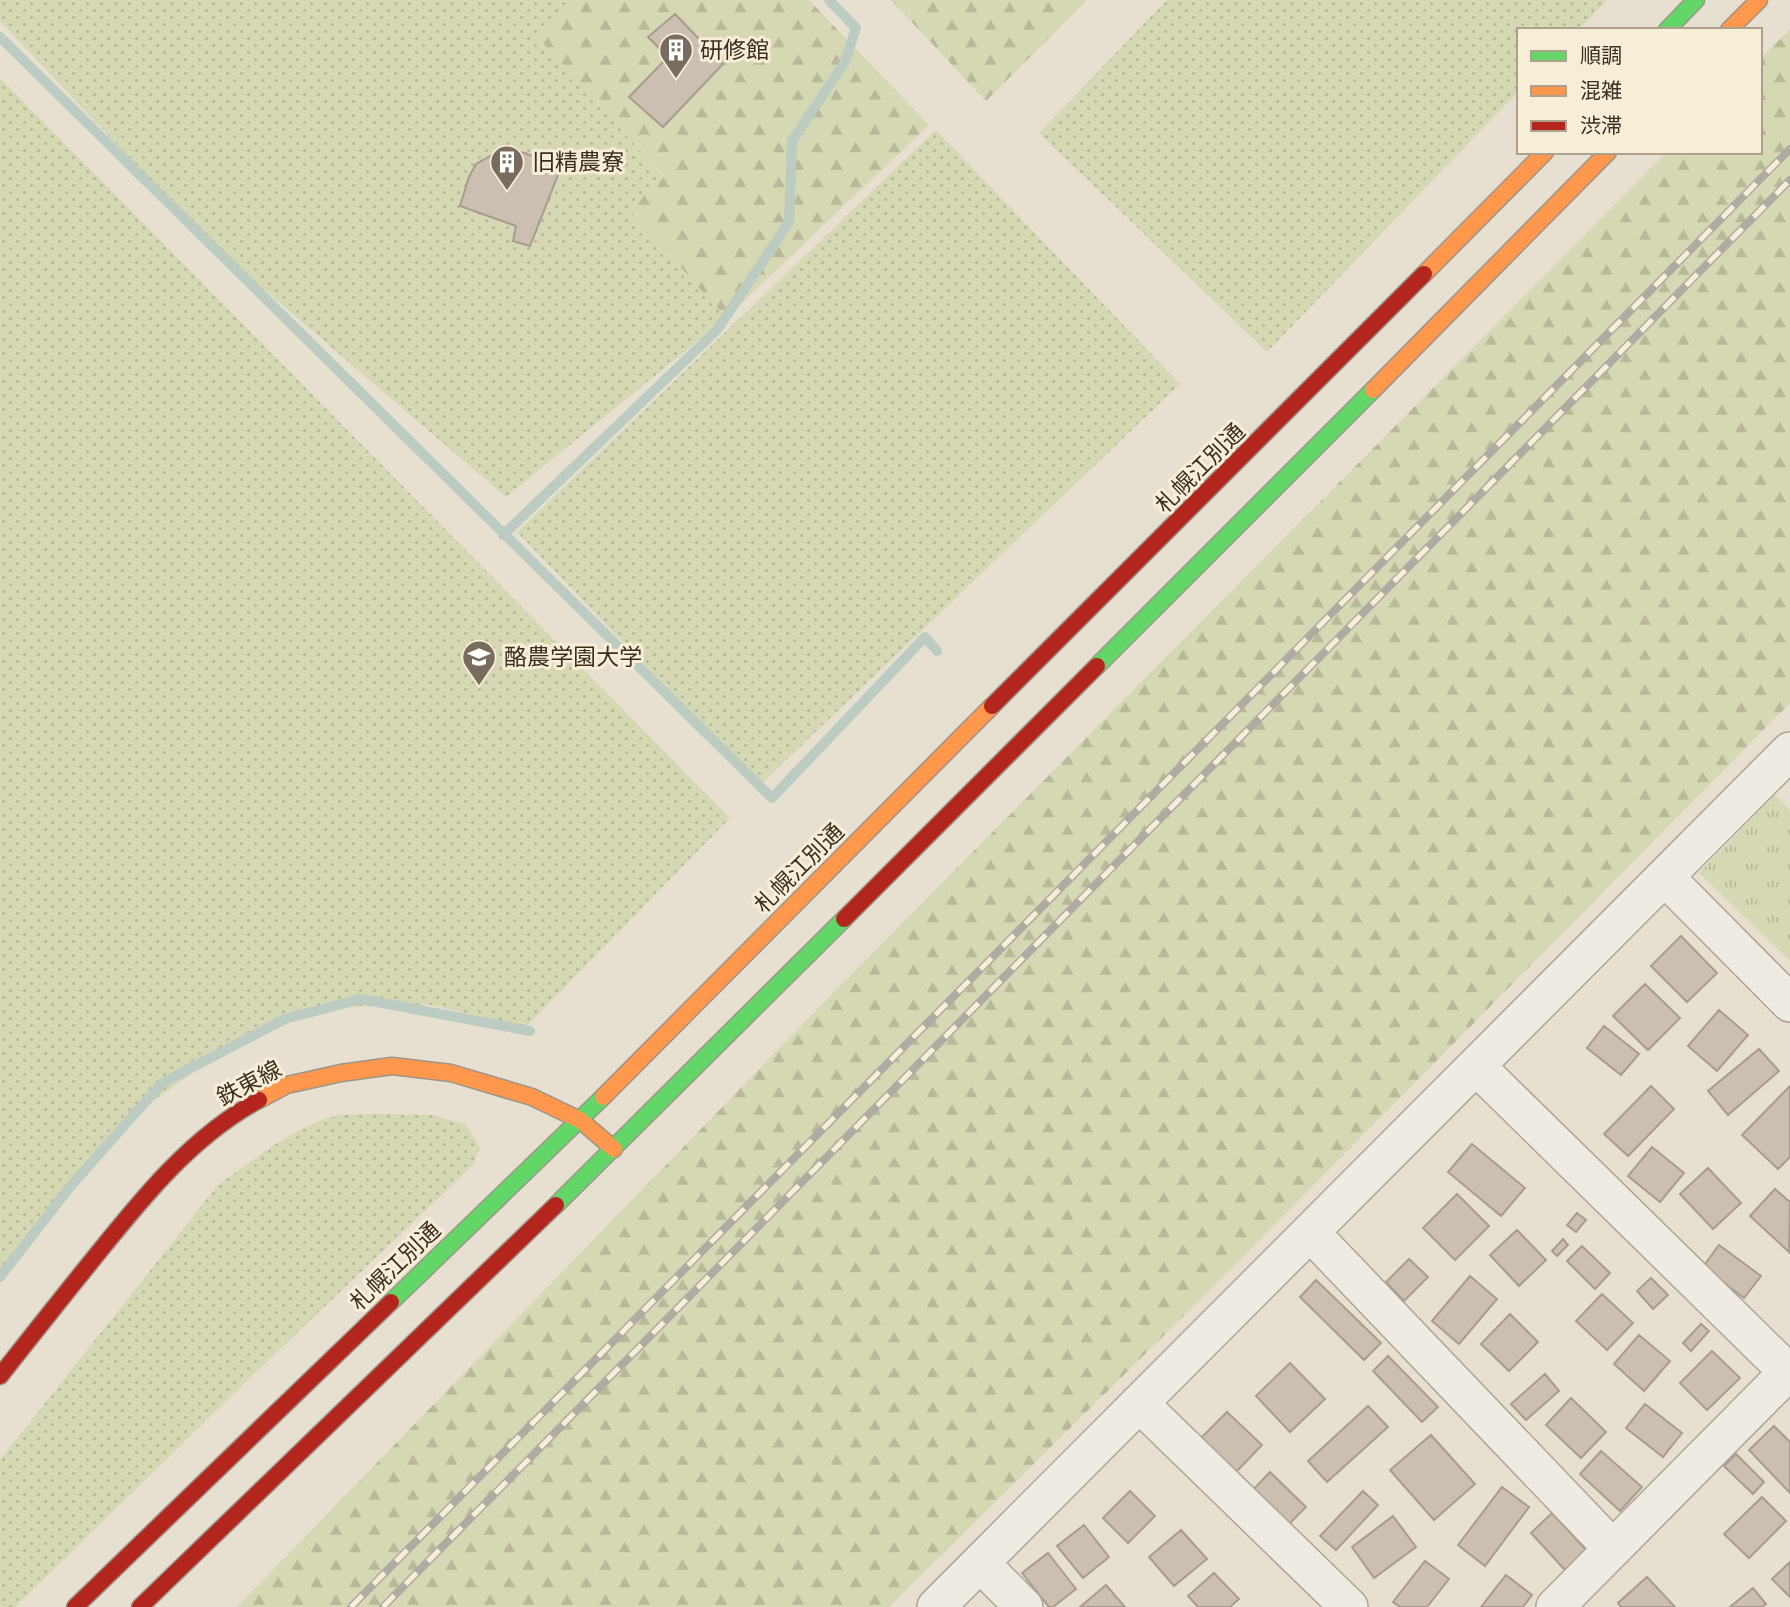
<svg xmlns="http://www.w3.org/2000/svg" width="1790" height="1607" viewBox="0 0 1790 1607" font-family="'IBM Plex Serif','Noto Sans JP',serif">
  <defs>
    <pattern id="grass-dots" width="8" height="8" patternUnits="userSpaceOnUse" patternTransform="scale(1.75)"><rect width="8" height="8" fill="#d6d7b3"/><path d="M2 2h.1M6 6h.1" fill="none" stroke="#b9b99a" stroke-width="1.8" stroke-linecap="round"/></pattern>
    <pattern id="forest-firs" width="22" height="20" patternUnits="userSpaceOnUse" patternTransform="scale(1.75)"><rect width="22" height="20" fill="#d6d7b3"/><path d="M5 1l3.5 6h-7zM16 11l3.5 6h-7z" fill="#b9b99a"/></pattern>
    <pattern id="park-tufts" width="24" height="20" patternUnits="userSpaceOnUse" patternTransform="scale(1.75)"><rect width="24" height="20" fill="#d6d7b3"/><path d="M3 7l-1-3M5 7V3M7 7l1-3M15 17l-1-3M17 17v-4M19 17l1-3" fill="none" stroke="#b9b99a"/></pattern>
  </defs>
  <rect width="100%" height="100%" fill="#e7e0d1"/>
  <path fill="url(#grass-dots)" d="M 0,0 L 570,0 L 536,34 L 664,177 L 630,210 L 726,318 L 506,497 L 211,244 L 0,21 Z
    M 1167,0 L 1607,0 L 1578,30 L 1519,30 L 1519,91 L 1267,352 L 1039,133 Z
    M 0,78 L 730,818 L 526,1027 L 430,1005 L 311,1008 L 235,1042 L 119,1126 L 0,1274 Z
    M 936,130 L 1180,384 L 760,785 L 517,532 Z
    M 380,1114 L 434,1115 L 466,1125 L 480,1148 L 473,1165 L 255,1373 L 15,1607 L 0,1607 L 0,1460 L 218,1185 C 252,1161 296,1125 336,1116 C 350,1113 366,1115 380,1114 Z"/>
  <path fill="url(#forest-firs)" d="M 570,0 L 809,0 L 929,125 L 726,318 L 630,210 L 664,176 L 535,34 Z
    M 891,0 L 1087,0 L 986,101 Z
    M 1790,29 L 1790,703 L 1222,1278 L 889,1607 L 237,1607 L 830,996 L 1667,152 L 1760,152 L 1760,59 Z"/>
  <path fill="url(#park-tufts)" d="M 1775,794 L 1790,810 L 1790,961 L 1699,873 Z"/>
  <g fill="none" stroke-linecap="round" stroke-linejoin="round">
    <path stroke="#bcccc2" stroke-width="10" d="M 0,37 L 772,798 L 925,637 L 937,651
      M 503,535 L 717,330 L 789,222 L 792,141 L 845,62 L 856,28 L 829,0
      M 0,1277 L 70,1187 L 162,1083 L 285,1019 L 361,999 L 530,1031"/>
  </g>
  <path fill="#cbbfb2" stroke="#a89c90" stroke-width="2" d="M 675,14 L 723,64 L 663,127 L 629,97 L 668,57 L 648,37 Z
    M 501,150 L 525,153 L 561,167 L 530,246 L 513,241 L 516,226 L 460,206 L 469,177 L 476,164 Z
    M 1681,936 L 1717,973 L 1687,1002 L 1651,966 Z
    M 1645,984 L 1680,1018 L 1648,1050 L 1613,1016 Z
    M 1719,1010 L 1748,1035 L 1717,1071 L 1688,1046 Z
    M 1604,1026 L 1639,1054 L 1621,1075 L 1587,1048 Z
    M 1759,1049 L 1779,1071 L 1728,1115 L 1708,1091 Z
    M 1651,1086 L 1674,1109 L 1628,1156 L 1604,1134 Z
    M 1790,1086 L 1790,1157 L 1778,1169 L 1742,1135 Z
    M 1472,1144 L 1525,1188 L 1501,1216 L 1448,1172 Z
    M 1652,1147 L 1684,1173 L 1660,1202 L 1628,1176 Z
    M 1708,1168 L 1741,1203 L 1713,1229 L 1680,1194 Z
    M 1775,1189 L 1790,1202 L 1789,1252 L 1750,1216 Z
    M 1457,1194 L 1489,1226 L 1455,1260 L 1423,1228 Z
    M 1577,1213 L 1586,1220 L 1576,1232 L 1567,1225 Z
    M 1517,1230 L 1546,1260 L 1519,1286 L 1490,1255 Z
    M 1563,1239 L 1568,1245 L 1557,1256 L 1552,1251 Z
    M 1719,1245 L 1761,1276 L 1744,1298 L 1703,1267 Z
    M 1582,1246 L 1610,1273 L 1595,1289 L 1567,1261 Z
    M 1409,1259 L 1428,1277 L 1404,1301 L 1386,1282 Z
    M 1470,1276 L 1497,1299 L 1459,1344 L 1432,1321 Z
    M 1651,1278 L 1668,1295 L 1653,1309 L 1637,1291 Z
    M 1316,1280 L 1381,1343 L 1364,1360 L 1300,1297 Z
    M 1602,1294 L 1633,1323 L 1607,1350 L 1576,1321 Z
    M 1510,1314 L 1538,1342 L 1509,1371 L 1481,1344 Z
    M 1701,1324 L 1709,1331 L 1691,1351 L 1683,1343 Z
    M 1639,1335 L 1670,1361 L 1644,1391 L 1614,1364 Z
    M 1712,1351 L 1740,1378 L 1707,1410 L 1680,1383 Z
    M 1388,1356 L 1438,1407 L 1422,1422 L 1373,1371 Z
    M 1290,1363 L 1325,1399 L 1290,1432 L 1256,1396 Z
    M 1545,1374 L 1559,1391 L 1526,1420 L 1511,1404 Z
    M 1571,1398 L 1606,1432 L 1581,1458 L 1546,1425 Z
    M 1645,1404 L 1682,1433 L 1663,1457 L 1626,1428 Z
    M 1368,1406 L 1388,1427 L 1327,1482 L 1308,1461 Z
    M 1227,1412 L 1262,1445 L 1236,1472 L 1201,1438 Z
    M 1774,1426 L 1790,1442 L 1790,1493 L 1749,1450 Z
    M 1431,1435 L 1475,1484 L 1434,1520 L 1390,1470 Z
    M 1601,1451 L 1642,1487 L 1620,1511 L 1580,1474 Z
    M 1736,1454 L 1764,1482 L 1753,1494 L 1724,1466 Z
    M 1270,1472 L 1306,1507 L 1283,1530 L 1248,1495 Z
    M 1502,1487 L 1529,1507 L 1485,1566 L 1458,1545 Z
    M 1130,1491 L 1155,1516 L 1128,1543 L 1103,1518 Z
    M 1363,1491 L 1378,1505 L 1336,1550 L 1320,1536 Z
    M 1762,1497 L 1786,1521 L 1749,1558 L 1724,1534 Z
    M 1552,1513 L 1587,1551 L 1565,1570 L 1531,1533 Z
    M 1393,1516 L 1416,1547 L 1374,1578 L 1352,1547 Z
    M 1084,1525 L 1109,1557 L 1083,1578 L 1057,1546 Z
    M 1181,1530 L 1207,1559 L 1174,1586 L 1149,1557 Z
    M 1048,1553 L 1076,1589 L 1053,1607 L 1049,1607 L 1022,1573 Z
    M 1425,1561 L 1449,1579 L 1427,1607 L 1400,1607 L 1393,1602 Z
    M 1790,1562 L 1790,1597 L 1772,1579 Z
    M 1214,1573 L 1239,1599 L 1230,1607 L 1198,1607 L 1188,1596 Z
    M 1506,1575 L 1532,1595 L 1523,1607 L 1481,1607 Z
    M 1647,1577 L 1675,1607 L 1621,1607 L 1618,1603 Z
    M 1106,1585 L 1125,1607 L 1080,1607 Z
    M 1753,1588 L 1766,1604 L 1762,1607 L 1730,1607 Z"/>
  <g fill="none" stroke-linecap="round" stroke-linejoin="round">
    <g stroke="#ada599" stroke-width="40">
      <path id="street" d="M 1665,877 L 1790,1003
        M 1476,1066 L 1790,1374
        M 1310,1232 L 1613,1549
        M 1139,1403 L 1349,1607
        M 980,1563 L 1024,1607
        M 936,1607 L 1790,751
        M 1555,1607 L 1788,1372"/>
    </g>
    <g stroke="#9c958a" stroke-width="19">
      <path id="fast" d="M 1667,30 L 1696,0
        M 1097,666 L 1373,390
        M 556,1205 L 844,919
        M 391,1302 L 603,1097"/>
    </g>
    <g stroke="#9c958a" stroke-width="19">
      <path id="slow" d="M 1729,30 L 1759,0
        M 1424,274 L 1545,152
        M 1373,390 L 1608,152
        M 603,1097 L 992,706
        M 259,1100 L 287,1085 L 341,1073 L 392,1066 L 451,1073 L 532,1097 L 580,1120 L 614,1149"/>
    </g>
    <g stroke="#9c958a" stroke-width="19">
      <path id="jam" d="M 992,706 L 1424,274
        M 844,919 L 1097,666
        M 0,1376 C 30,1338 60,1300 90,1263 C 139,1202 190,1137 259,1100
        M 75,1607 L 391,1302
        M 140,1607 L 556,1205"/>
    </g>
    <use href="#street" stroke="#efebe3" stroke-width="37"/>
    <use href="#fast" stroke="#63d668" stroke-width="16"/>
    <use href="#slow" stroke="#ff974d" stroke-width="16"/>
    <use href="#jam" stroke="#b3261e" stroke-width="16"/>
    <g stroke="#afaaa2" stroke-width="8">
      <path id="rail" d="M 351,1607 L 1790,149
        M 383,1607 L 1790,180"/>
    </g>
    <use href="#rail" stroke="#f7eed8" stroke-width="5" stroke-dasharray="16" stroke-linecap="butt"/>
  </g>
  <defs>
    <g id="building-pin" transform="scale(1.75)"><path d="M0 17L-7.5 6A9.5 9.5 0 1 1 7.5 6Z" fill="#786c5e" stroke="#f7eed8"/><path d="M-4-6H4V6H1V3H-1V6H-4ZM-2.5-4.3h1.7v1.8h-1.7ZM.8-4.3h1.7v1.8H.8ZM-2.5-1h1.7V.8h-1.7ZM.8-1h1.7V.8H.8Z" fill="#fff"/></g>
    <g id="university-pin" transform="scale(1.75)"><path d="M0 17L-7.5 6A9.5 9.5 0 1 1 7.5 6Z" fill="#786c5e" stroke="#f7eed8"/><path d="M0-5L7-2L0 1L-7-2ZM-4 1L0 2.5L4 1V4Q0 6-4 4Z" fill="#fff"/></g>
  </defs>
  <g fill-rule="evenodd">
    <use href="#building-pin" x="676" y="50"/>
    <use href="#building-pin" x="507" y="162"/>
    <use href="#university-pin" x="479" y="657"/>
  </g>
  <g text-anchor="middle" stroke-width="6" stroke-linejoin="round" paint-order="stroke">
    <g font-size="23" fill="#3d2e20" stroke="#f7eed8" text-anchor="start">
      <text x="700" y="58">研修館</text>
      <text x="532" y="170">旧精農寮</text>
      <text x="504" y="665">酪農学園大学</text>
    </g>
    <g font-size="23" fill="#3d2e20" stroke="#f7eed8">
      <text transform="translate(1200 468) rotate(-45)" y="8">札幌江別通</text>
      <text transform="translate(799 868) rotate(-45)" y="8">札幌江別通</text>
      <text transform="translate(249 1083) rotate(-28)" y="8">鉄東線</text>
      <text transform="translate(395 1266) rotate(-44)" y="8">札幌江別通</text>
    </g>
  </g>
  <rect x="1517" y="28" width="245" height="126" fill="#f7eed8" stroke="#ada18e" stroke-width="2"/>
  <rect x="1531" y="51" width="35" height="10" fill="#63d668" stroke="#ada18e" stroke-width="2"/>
  <text x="1580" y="63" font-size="21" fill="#3d2e20">順調</text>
  <rect x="1531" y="86" width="35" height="10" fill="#ff974d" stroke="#ada18e" stroke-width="2"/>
  <text x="1580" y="98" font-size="21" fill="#3d2e20">混雑</text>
  <rect x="1531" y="121" width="35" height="10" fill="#b3261e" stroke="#ada18e" stroke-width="2"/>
  <text x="1580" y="133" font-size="21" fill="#3d2e20">渋滞</text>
</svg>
